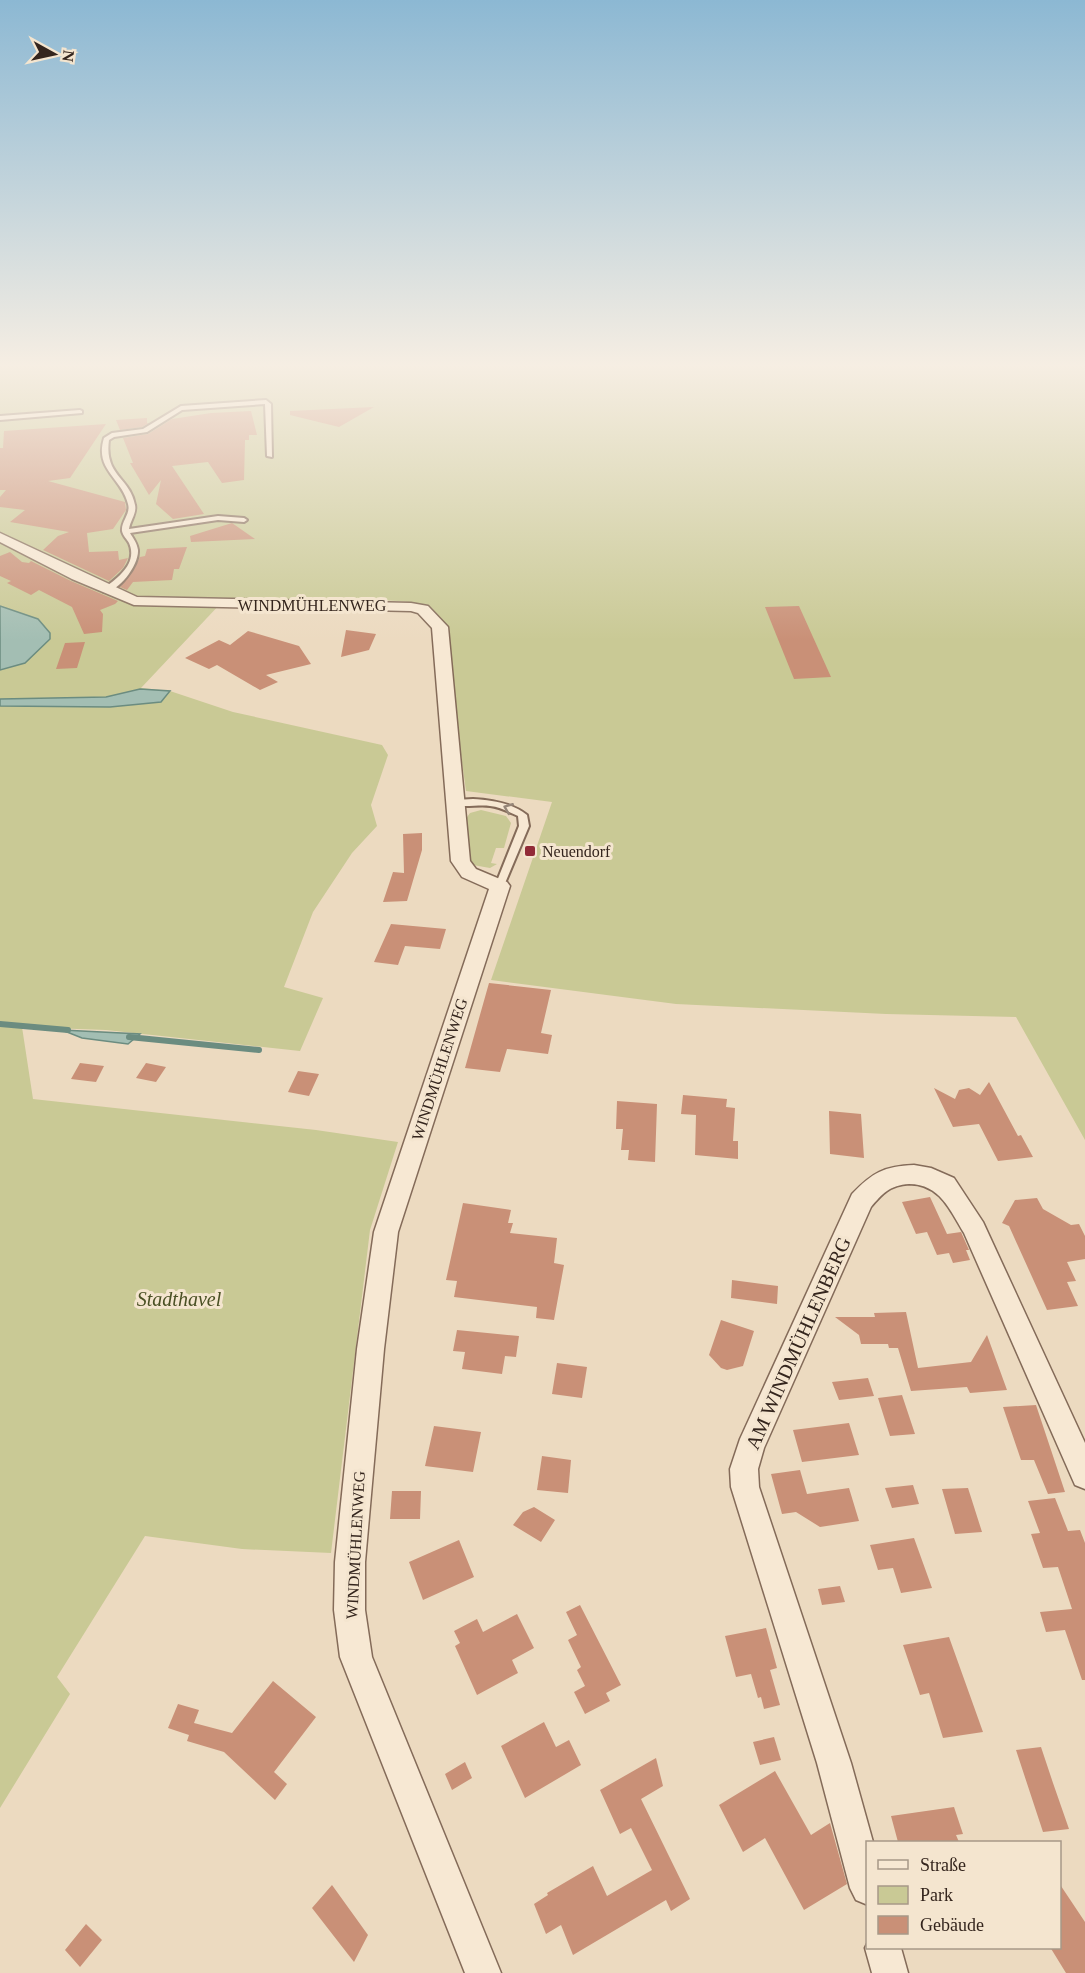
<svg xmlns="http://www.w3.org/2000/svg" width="1085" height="1973" viewBox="0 0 1085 1973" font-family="Georgia,serif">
  <rect width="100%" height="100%" fill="#ecdac0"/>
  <path fill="#c9c995" d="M 0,365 L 1085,365 L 1085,1140 L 1016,1017 L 886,1014 L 676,1004 L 491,980 L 552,802 L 466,791 L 443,625 C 439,618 436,611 429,607 C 408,594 256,602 222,602 L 141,688 L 170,691 L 233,712 L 382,745 L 388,755 L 371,805 L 377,826 L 352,853 L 313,912 L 284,987 L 323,998 L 300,1051 L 106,1030 L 22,1027 L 33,1099 L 316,1130 L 398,1142 L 370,1230 L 331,1553 L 242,1549 L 145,1536 L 57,1677 L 70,1694 L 0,1808 Z
    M 481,810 L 506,816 L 511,823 L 504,848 L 496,848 L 491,863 L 497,864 L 490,868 L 473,865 L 470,861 L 465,820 L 470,813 Z"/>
  <path fill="#a3beb3" stroke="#6b8c80" stroke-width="1.5" d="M 0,606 L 38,619 L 50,633 L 50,639 L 25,663 L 0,670 Z
    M 140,689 L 170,691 L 161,702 L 110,707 L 0,706 L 0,699 L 106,697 Z
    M 62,1030 L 140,1034 L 128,1044 L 82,1038 Z"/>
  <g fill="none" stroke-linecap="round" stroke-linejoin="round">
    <path stroke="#6b8c80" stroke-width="6" d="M 0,1024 L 68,1030
      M 129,1037 L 259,1050"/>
  </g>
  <path fill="#c99077" d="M 374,407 L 339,427 L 290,415 L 290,411 Z
    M 251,411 L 257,435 L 249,435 L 249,440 L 245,440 L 244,480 L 222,483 L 208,462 L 172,466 L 204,514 L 173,519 L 156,504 L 161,480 L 149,495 L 130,463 L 133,463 L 123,438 L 148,434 L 172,419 L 211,413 Z
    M 147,418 L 147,423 L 149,423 L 142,427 L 120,430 L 116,420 Z
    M 106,424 L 70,478 L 48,481 L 125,502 L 126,510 L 113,529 L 87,533 L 89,552 L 118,551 L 119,560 L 128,558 L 123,568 L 109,581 L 43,550 L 58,536 L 69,532 L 10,522 L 25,510 L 0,507 L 0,497 L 6,490 L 0,490 L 0,448 L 3,448 L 4,431 Z
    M 232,523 L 255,539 L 191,542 L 190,536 Z
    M 187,547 L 179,569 L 174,569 L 172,580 L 133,582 L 127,590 L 120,587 L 133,571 L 140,557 L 145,556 L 147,549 Z
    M 10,552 L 22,562 L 29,563 L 31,561 L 71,581 L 118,601 L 115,604 L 100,610 L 103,614 L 102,632 L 84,634 L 72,607 L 39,590 L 31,595 L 7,583 L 11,581 L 0,576 L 0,556 Z
    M 799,606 L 831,677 L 794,679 L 765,607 Z
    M 346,630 L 376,634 L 369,650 L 341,657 Z
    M 248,631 L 299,646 L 311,664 L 266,675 L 278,682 L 260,690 L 217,665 L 209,669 L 185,658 L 219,640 L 230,645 Z
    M 85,642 L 77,668 L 56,669 L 65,643 Z
    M 422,833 L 422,850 L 407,901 L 383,902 L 393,872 L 404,873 L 403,834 Z
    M 391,924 L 446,929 L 440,949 L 405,946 L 398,965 L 374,962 Z
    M 489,983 L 551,990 L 541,1033 L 552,1035 L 548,1054 L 507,1049 L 500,1072 L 465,1068 Z
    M 80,1063 L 104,1066 L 96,1082 L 71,1079 Z
    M 146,1063 L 166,1067 L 156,1082 L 136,1078 Z
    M 298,1071 L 319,1074 L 309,1096 L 288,1092 Z
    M 989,1082 L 1018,1136 L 1021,1135 L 1033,1157 L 998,1161 L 979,1124 L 953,1127 L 934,1088 L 955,1099 L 959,1090 L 969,1088 L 980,1095 Z
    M 683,1095 L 727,1099 L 726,1107 L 735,1108 L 733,1141 L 738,1141 L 738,1159 L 695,1155 L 696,1115 L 681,1114 Z
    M 617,1101 L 657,1104 L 655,1162 L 628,1160 L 629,1150 L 621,1150 L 623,1129 L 616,1129 Z
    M 829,1111 L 861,1114 L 864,1158 L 830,1154 Z
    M 930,1197 L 947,1234 L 961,1232 L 969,1250 L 966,1250 L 970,1260 L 953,1263 L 949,1253 L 937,1255 L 927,1232 L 916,1234 L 902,1202 Z
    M 1037,1198 L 1043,1209 L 1071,1225 L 1079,1224 L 1085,1236 L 1085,1259 L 1067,1262 L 1076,1281 L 1067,1282 L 1078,1306 L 1047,1310 L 1009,1226 L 1002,1223 L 1015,1200 Z
    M 463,1203 L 511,1210 L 508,1223 L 513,1223 L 510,1233 L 557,1238 L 554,1263 L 564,1265 L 554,1320 L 536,1318 L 537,1307 L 454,1297 L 457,1281 L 446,1280 Z
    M 732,1280 L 778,1286 L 777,1304 L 731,1298 Z
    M 906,1312 L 918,1368 L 971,1362 L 987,1335 L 1007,1390 L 970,1393 L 967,1387 L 911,1391 L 898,1348 L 889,1348 L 888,1344 L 861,1344 L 859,1335 L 835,1317 L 875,1317 L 874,1313 Z
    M 721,1320 L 754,1331 L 743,1366 L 727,1370 L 721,1368 L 709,1355 Z
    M 457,1330 L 519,1336 L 516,1357 L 505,1356 L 502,1374 L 462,1369 L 465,1352 L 453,1351 Z
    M 557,1363 L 587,1367 L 582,1398 L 552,1394 Z
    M 868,1378 L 874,1396 L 839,1400 L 832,1382 Z
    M 902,1395 L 915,1434 L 890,1436 L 878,1398 Z
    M 1036,1405 L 1065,1492 L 1048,1494 L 1034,1460 L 1021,1460 L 1003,1407 Z
    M 849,1423 L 859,1455 L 802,1462 L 793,1430 Z
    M 434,1426 L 481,1432 L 473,1472 L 425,1466 Z
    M 542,1456 L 571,1460 L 568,1493 L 537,1490 Z
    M 800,1470 L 807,1494 L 849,1488 L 859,1521 L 820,1527 L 796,1512 L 782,1514 L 771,1474 Z
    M 913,1485 L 919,1504 L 892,1508 L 885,1488 Z
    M 968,1488 L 982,1532 L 955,1534 L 942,1489 Z
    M 392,1491 L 421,1491 L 420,1519 L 390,1519 Z
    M 1055,1498 L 1068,1531 L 1080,1530 L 1085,1543 L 1085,1680 L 1082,1680 L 1065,1630 L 1046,1632 L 1040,1612 L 1072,1609 L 1058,1567 L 1043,1568 L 1031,1534 L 1040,1533 L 1028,1501 Z
    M 534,1507 L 555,1520 L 541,1542 L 513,1525 L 523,1512 Z
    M 914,1538 L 932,1588 L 901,1593 L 893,1568 L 878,1570 L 870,1545 Z
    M 459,1540 L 474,1577 L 423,1600 L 409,1562 Z
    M 840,1586 L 845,1602 L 822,1605 L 818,1589 Z
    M 580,1605 L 621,1685 L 606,1693 L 610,1701 L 585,1714 L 574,1692 L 585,1686 L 577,1670 L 581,1667 L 568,1640 L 577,1635 L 566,1612 Z
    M 517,1614 L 534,1648 L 512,1660 L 518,1673 L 477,1695 L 455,1646 L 460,1643 L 454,1631 L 477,1619 L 483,1632 Z
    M 766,1628 L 777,1668 L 770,1670 L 780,1705 L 764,1709 L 761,1697 L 758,1698 L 751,1674 L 736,1677 L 725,1636 Z
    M 949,1637 L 983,1732 L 943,1738 L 929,1693 L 920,1695 L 903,1645 Z
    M 273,1681 L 316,1717 L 274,1772 L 287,1784 L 275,1800 L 224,1752 L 187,1741 L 189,1735 L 168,1728 L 178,1704 L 199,1710 L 194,1723 L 232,1733 Z
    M 544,1722 L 556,1747 L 569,1740 L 581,1765 L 525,1798 L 501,1746 Z
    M 774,1737 L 781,1760 L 760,1765 L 753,1742 Z
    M 1041,1747 L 1053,1783 L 1069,1829 L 1043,1832 L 1016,1750 Z
    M 656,1758 L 663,1786 L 641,1799 L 690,1899 L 671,1911 L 666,1900 L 573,1955 L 561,1925 L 546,1934 L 534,1904 L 548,1895 L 547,1893 L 593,1866 L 607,1896 L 652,1870 L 631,1828 L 620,1834 L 600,1790 Z
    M 465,1762 L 472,1778 L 452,1790 L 445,1774 Z
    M 775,1771 L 811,1835 L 830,1823 L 847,1884 L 804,1910 L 765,1838 L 743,1852 L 719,1805 Z
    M 954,1807 L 963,1834 L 956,1835 L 959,1842 L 898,1842 L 891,1816 Z
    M 1059,1883 L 1085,1922 L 1085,1973 L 1066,1973 L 1050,1947 L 1059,1947 Z
    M 332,1885 L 368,1935 L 354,1962 L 312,1908 Z
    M 86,1924 L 102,1940 L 80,1967 L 65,1950 Z"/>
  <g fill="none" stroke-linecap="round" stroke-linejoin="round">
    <g stroke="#846b59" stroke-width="4">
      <path id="lane" d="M 266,400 L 271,404 L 272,457 L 267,456 L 265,404 L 182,410 L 147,432 L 114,437 L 109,440 C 104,476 130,477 135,505 C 137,513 130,521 129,529 L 218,516 L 244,518 L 247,520 L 244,522 L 218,520 L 130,533 C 133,538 137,543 138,550 C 139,565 119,592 104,592 L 104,588 C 118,578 138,563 129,543 C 127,539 123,536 122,531 C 121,521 131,514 128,504 C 122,478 94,470 104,438 L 112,433 L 143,429 L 181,406 Z
        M 80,410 L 82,411 L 82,413 L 0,420 L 0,416 Z
        M 473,799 C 492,800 512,803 527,815 L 529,826 L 503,888 L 500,889 L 495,886 L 519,826 L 518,816 C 509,812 500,807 490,806 C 478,804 460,809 450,803 L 455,800 Z"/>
    </g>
    <g stroke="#846b59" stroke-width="3">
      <path id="street" d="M 0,533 L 137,597 L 411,603 L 428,606 L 448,627 L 470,861 L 476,869 L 507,882 L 510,886 L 398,1232 L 384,1349 L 365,1562 L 365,1610 L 372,1657 L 501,1973 L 465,1973 L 340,1657 L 334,1610 L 335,1562 L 357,1349 L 374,1232 L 489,889 L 462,877 L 451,861 L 432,628 L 418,613 L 411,611 L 134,605 L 72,579 L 0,542 Z
        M 914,1165 L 931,1168 L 954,1178 L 983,1222 L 1085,1443 L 1085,1489 L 1075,1485 L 964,1233 C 950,1210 940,1184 909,1184 C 890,1185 882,1194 871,1207 L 764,1448 L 758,1469 L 759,1487 L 851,1763 L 873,1842 L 868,1842 L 868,1905 L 856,1900 L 850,1888 L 817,1763 L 731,1487 L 730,1469 L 740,1439 L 852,1194 C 872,1173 884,1166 914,1165 Z
        M 868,1942 L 868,1948 L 901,1948 L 908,1973 L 872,1973 L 865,1948 Z"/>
    </g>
    <use href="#lane" fill="#f7e8d3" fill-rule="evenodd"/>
    <use href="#street" fill="#f7e8d3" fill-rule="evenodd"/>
  </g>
  <defs><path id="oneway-chevron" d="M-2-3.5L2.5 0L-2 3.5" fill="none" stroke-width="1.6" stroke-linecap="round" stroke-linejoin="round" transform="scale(1.5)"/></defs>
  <use stroke="#968678" href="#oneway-chevron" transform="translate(508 808) rotate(-158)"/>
  <linearGradient id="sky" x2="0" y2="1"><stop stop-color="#8cb8d3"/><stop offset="0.57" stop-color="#f6eee3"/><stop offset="1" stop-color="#f6eee3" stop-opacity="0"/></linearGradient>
  <rect width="1085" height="641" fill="url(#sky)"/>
  <rect fill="#912b37" stroke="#f4e5cf" stroke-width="2" x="524" y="845" width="12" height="12" rx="3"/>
  <g text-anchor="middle" stroke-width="6" stroke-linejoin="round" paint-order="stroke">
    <g font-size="16" fill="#34251d" stroke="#f4e5cf">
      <text x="312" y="611">WINDMÜHLENWEG</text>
      <text transform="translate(439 1069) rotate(-72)" y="6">WINDMÜHLENWEG</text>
      <text transform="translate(355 1545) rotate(-87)" y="6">WINDMÜHLENWEG</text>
    </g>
    <g font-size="16" fill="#34251d" stroke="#f4e5cf" text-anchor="start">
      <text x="542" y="857">Neuendorf</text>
    </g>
    <g font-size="20" font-style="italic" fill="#4a5024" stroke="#f4e5cf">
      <text x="179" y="1306">Stadthavel</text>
    </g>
    <g font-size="20" fill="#34251d" stroke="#f4e5cf">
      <text transform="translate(798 1343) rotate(-66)" y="7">AM WINDMÜHLENBERG</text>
    </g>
  </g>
  <rect x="866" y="1841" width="195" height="108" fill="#f4e5cf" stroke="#a79888" stroke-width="1.5"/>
  <rect x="878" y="1860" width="30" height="9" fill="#f7e8d3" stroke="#a79888" stroke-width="1.5"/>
  <text x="920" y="1871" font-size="18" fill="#34251d">Straße</text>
  <rect x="878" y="1886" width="30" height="18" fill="#c9c995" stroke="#a79888" stroke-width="1.5"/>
  <text x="920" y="1901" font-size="18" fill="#34251d">Park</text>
  <rect x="878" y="1916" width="30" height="18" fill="#c99077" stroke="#a79888" stroke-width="1.5"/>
  <text x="920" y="1931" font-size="18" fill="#34251d">Gebäude</text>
  <g transform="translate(54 54) rotate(98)" stroke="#f4e5cf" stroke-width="4.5" paint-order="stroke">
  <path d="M0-4.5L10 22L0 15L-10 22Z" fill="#34251d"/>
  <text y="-9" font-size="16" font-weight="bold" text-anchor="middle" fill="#34251d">N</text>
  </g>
</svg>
